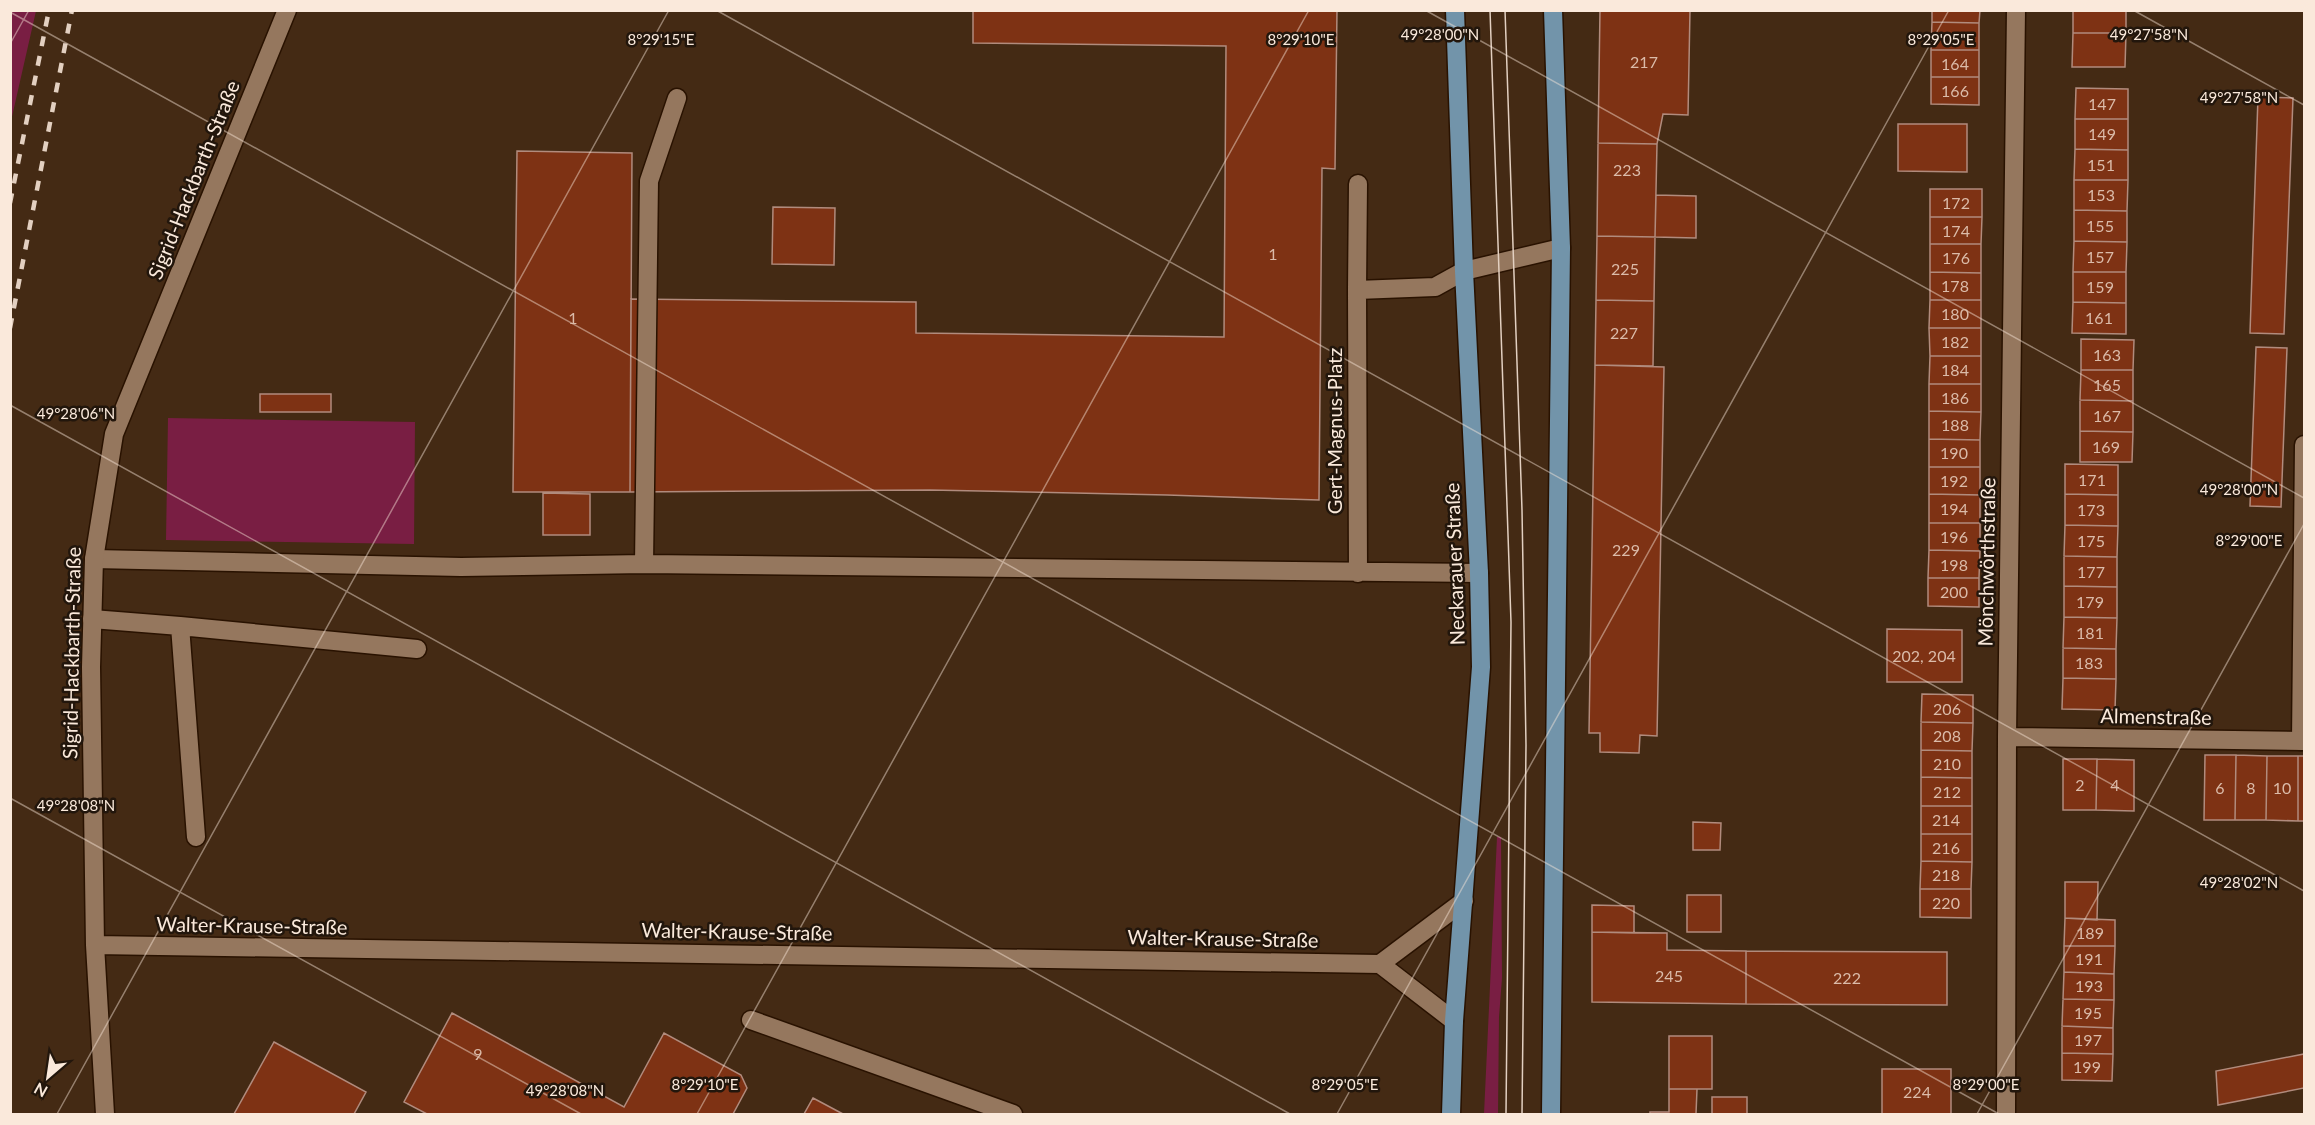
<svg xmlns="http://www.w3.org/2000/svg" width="2315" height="1125" viewBox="0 0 2315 1125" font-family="Lato,sans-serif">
  <rect width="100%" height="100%" fill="#442a14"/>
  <path fill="#791e43" d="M 11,11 L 36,11 L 11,121 L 10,13 Z
    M 168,418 L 415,422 L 414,544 L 166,540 Z
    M 1497,837 L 1501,837 L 1502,978 L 1499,1017 L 1498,1114 L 1484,1114 Z"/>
  <path fill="#7e3214" stroke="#b18b7d" stroke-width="1.5" d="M 973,10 L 1337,10 L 1335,169 L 1322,168 L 1319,500 L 1167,495 L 930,490 L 630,492 L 631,299 L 916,302 L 916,333 L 1224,337 L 1226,46 L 973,43 Z
    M 1600,10 L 1690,10 L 1688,115 L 1663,114 L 1657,144 L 1598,143 Z
    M 1932,10 L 1980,10 L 1979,23 L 1932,22 Z
    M 2073,10 L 2126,10 L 2126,33 L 2073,33 Z
    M 1932,22 L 1979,23 L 1979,50 L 1931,50 Z
    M 2073,33 L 2126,33 L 2125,67 L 2072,67 Z
    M 1931,50 L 1979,50 L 1979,77 L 1931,77 Z
    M 1931,77 L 1979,77 L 1979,105 L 1931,104 Z
    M 2076,88 L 2128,89 L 2128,119 L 2075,119 Z
    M 2258,97 L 2293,98 L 2284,334 L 2250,333 Z
    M 2075,119 L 2128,119 L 2128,150 L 2075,149 Z
    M 1898,124 L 1967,124 L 1967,172 L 1898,171 Z
    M 1598,143 L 1657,144 L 1655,237 L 1597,236 Z
    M 2075,149 L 2128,150 L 2128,180 L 2074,180 Z
    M 517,151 L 632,153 L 630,492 L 513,492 Z
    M 2074,180 L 2128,180 L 2127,211 L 2074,210 Z
    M 1930,189 L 1982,189 L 1982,217 L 1930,217 Z
    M 1656,195 L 1696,196 L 1696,238 L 1655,237 Z
    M 773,207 L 835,208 L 834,265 L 772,264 Z
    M 2074,210 L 2127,211 L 2127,242 L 2074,241 Z
    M 1930,217 L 1982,217 L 1981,244 L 1930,244 Z
    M 1597,236 L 1655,237 L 1654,301 L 1596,300 Z
    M 2074,241 L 2127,242 L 2126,272 L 2073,272 Z
    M 1930,244 L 1981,244 L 1981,273 L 1930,272 Z
    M 1930,272 L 1981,273 L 1981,300 L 1930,300 Z
    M 2073,272 L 2126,272 L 2126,303 L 2073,302 Z
    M 1596,300 L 1654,301 L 1653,366 L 1595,365 Z
    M 1930,300 L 1981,300 L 1981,328 L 1929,328 Z
    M 2073,302 L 2126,303 L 2126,334 L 2072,333 Z
    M 1929,328 L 1981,328 L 1981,356 L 1930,356 Z
    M 2081,339 L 2134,340 L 2133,370 L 2081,370 Z
    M 2256,347 L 2287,348 L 2281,507 L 2250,506 Z
    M 1930,356 L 1981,356 L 1981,384 L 1929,384 Z
    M 1595,365 L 1664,367 L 1657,736 L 1640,735 L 1639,753 L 1600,752 L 1600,733 L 1589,733 Z
    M 2081,370 L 2133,370 L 2133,401 L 2080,400 Z
    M 1929,384 L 1981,384 L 1981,412 L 1929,411 Z
    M 260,394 L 331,394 L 331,412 L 260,412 Z
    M 2080,400 L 2133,401 L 2133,432 L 2080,431 Z
    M 1929,411 L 1981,412 L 1980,440 L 1929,439 Z
    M 2080,431 L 2133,432 L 2132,462 L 2080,462 Z
    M 1929,439 L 1980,440 L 1980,467 L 1929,467 Z
    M 2065,464 L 2118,465 L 2118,495 L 2065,494 Z
    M 1929,467 L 1980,467 L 1980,495 L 1929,494 Z
    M 543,493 L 590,494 L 590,535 L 543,535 Z
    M 1929,494 L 1980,495 L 1980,523 L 1929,523 Z
    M 2065,494 L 2118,495 L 2118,526 L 2065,525 Z
    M 1929,523 L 1980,523 L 1980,551 L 1929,550 Z
    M 2065,525 L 2118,526 L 2117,557 L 2064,556 Z
    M 1929,550 L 1980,551 L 1979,578 L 1928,578 Z
    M 2064,556 L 2117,557 L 2117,587 L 2064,586 Z
    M 1928,578 L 1979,578 L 1979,607 L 1928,606 Z
    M 2064,586 L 2117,587 L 2117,618 L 2064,617 Z
    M 2064,617 L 2117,618 L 2116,649 L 2063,648 Z
    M 1887,629 L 1962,630 L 1962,682 L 1887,682 Z
    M 2063,648 L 2116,649 L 2116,679 L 2063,678 Z
    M 2063,678 L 2116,679 L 2115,710 L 2062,709 Z
    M 1922,694 L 1973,695 L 1973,723 L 1921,722 Z
    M 1921,722 L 1973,723 L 1972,751 L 1921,750 Z
    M 1921,750 L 1972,751 L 1972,778 L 1921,777 Z
    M 2205,755 L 2236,755 L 2235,820 L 2204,820 Z
    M 2236,755 L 2267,756 L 2266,820 L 2235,820 Z
    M 2267,756 L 2298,756 L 2298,821 L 2266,820 Z
    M 2298,756 L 2304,756 L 2304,821 L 2298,821 Z
    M 2063,759 L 2097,759 L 2096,810 L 2063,810 Z
    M 2097,759 L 2134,760 L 2134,811 L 2096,810 Z
    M 1921,777 L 1972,778 L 1972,806 L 1921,806 Z
    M 1921,806 L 1972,806 L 1972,834 L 1921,834 Z
    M 1693,822 L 1721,823 L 1720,850 L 1693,850 Z
    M 1921,834 L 1972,834 L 1972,862 L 1921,861 Z
    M 1921,861 L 1972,862 L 1971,889 L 1920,889 Z
    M 2065,882 L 2098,882 L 2097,920 L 2065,918 Z
    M 1920,889 L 1971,889 L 1971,918 L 1920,917 Z
    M 1687,895 L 1721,895 L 1721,932 L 1687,932 Z
    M 1592,905 L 1634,906 L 1634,933 L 1592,932 Z
    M 2065,918 L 2115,920 L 2115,946 L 2064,946 Z
    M 1592,932 L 1667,933 L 1667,950 L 1746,951 L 1746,1004 L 1592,1002 Z
    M 2064,946 L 2115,946 L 2114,974 L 2064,972 Z
    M 1746,951 L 1947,952 L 1947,1005 L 1746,1004 Z
    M 2064,972 L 2114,974 L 2114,1000 L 2063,999 Z
    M 2063,999 L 2114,1000 L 2113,1028 L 2062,1026 Z
    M 452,1013 L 624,1107 L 664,1033 L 741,1075 L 747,1088 L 733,1114 L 427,1114 L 404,1102 Z
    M 2062,1026 L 2113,1028 L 2113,1054 L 2062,1053 Z
    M 1669,1036 L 1712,1036 L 1712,1089 L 1669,1089 Z
    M 274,1042 L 366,1092 L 354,1114 L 234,1114 Z
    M 2062,1053 L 2113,1054 L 2112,1081 L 2062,1080 Z
    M 2304,1054 L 2304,1088 L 2218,1105 L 2216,1071 Z
    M 1882,1069 L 1951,1069 L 1951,1114 L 1882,1114 Z
    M 1669,1089 L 1697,1089 L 1696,1114 L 1650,1114 L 1650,1112 L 1669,1112 Z
    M 1712,1097 L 1747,1097 L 1747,1114 L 1712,1114 Z
    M 813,1098 L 843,1114 L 804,1114 Z"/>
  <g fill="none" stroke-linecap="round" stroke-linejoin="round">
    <g stroke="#291200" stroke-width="21">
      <path id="lane" d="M 1357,290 L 1358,184
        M 94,559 L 461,567 L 644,564 L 1479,573
        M 644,564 L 649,181 L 677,98
        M 1358,573 L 1357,290 L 1435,287 L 1464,271 L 1561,248
        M 92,619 L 180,626 L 196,837
        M 180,626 L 417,649
        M 2301,741 L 2304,445
        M 751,1020 L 1013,1114"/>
    </g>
    <g stroke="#291200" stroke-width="21">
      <path id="street" d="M 2007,737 L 2304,741
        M 95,945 L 1380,964 L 1454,1021
        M 1380,964 L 1464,901
        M 105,1114 L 95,945 L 91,667 L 94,559 L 114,434 L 287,10
        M 2006,1114 L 2007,737 L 2016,10"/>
    </g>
    <g stroke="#291200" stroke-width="21">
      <path id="primary" d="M 1451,1114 L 1454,1021 L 1481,667 L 1479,573 L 1464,271 L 1455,10
        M 1551,1114 L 1561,248 L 1553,10"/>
    </g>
    <use href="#lane" stroke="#95775e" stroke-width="18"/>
    <use href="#street" stroke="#95775e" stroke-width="18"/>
    <use href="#primary" stroke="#7294aa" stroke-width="18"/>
    <path stroke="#e3d0c1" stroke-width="1.5" d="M 1490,10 L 1511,622 L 1506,1114
      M 1505,10 L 1522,510 L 1526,745 L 1522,1114"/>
    <path stroke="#e3d0c1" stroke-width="4.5" stroke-dasharray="10 10" stroke-linecap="butt" d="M 10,203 L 49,10
      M 10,328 L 72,10"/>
  </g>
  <path fill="none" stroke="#fae9db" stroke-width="1.5" stroke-opacity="0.45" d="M 716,10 L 2304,891M 1425,10 L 2304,498M 2133,10 L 2304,105M 10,12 L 1999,1114M 10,44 L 29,10M 10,405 L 1290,1114M 10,798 L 581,1114M 57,1114 L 669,10M 697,1114 L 1309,10M 1337,1114 L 1949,10M 1977,1114 L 2304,524"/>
  <g text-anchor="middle" stroke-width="5" stroke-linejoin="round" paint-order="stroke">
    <g font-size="16" fill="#dbbba9">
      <text x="1644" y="68">217</text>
      <text x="1955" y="70">164</text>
      <text x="1955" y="97">166</text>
      <text x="2102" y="110">147</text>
      <text x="2102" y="140">149</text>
      <text x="2101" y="171">151</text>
      <text x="1627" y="176">223</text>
      <text x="2101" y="201">153</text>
      <text x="1956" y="209">172</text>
      <text x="2100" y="232">155</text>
      <text x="1956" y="237">174</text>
      <text x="1273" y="260">1</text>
      <text x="2100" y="263">157</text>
      <text x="1956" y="264">176</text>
      <text x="1625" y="275">225</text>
      <text x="1955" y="292">178</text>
      <text x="2100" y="293">159</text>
      <text x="1955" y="320">180</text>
      <text x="573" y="324">1</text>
      <text x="2099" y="324">161</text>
      <text x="1624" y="339">227</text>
      <text x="1955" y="348">182</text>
      <text x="2107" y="361">163</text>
      <text x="1955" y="376">184</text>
      <text x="2107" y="391">165</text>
      <text x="1955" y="404">186</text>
      <text x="2107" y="422">167</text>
      <text x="1955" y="431">188</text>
      <text x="2106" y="453">169</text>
      <text x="1954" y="459">190</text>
      <text x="2092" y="486">171</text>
      <text x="1954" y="487">192</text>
      <text x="1954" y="515">194</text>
      <text x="2091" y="516">173</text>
      <text x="1954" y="543">196</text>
      <text x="2091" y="547">175</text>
      <text x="1626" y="556">229</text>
      <text x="1954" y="571">198</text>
      <text x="2091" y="578">177</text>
      <text x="1954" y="598">200</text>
      <text x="2090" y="608">179</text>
      <text x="2090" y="639">181</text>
      <text x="1924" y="662">202, 204</text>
      <text x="2089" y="669">183</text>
      <text x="1947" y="715">206</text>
      <text x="1947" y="742">208</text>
      <text x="1947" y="770">210</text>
      <text x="2080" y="791">2</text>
      <text x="2115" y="791">4</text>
      <text x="2220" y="794">6</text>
      <text x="2251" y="794">8</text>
      <text x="2282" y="794">10</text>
      <text x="1947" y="798">212</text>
      <text x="1946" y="826">214</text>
      <text x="1946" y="854">216</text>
      <text x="1946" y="881">218</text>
      <text x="1946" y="909">220</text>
      <text x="2090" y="939">189</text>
      <text x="2089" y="965">191</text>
      <text x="1669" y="982">245</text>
      <text x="1847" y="984">222</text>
      <text x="2089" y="992">193</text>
      <text x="2088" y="1019">195</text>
      <text x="2088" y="1046">197</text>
      <text x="478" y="1060">9</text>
      <text x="2087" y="1073">199</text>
      <text x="1917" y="1098">224</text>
    </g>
    <g font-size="20" fill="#fae9db" stroke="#22160c">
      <text transform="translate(194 180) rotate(-68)" y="7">Sigrid-Hackbarth-Straße</text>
      <text transform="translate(1335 431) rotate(-90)" y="7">Gert-Magnus-Platz</text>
      <text transform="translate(1987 562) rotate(-89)" y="7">Mönchwörthstraße</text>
      <text transform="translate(1455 564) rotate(-92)" y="7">Neckarauer Straße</text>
      <text transform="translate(72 653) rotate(-89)" y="7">Sigrid-Hackbarth-Straße</text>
      <text transform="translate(2156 717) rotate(1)" y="7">Almenstraße</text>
      <text transform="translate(252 926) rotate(1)" y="7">Walter-Krause-Straße</text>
      <text transform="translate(737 932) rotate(1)" y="7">Walter-Krause-Straße</text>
      <text transform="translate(1223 939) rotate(1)" y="7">Walter-Krause-Straße</text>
    </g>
  </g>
  <g font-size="15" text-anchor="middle" fill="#fae9db" stroke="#22160c" stroke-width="5" stroke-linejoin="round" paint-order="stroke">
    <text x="2149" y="40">49°27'58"N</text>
    <text x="1440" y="40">49°28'00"N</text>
    <text x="661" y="45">8°29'15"E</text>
    <text x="1301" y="45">8°29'10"E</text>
    <text x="1941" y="45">8°29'05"E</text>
    <text x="2239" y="103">49°27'58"N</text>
    <text x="76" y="419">49°28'06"N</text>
    <text x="2239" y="495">49°28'00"N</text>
    <text x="2249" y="546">8°29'00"E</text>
    <text x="76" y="811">49°28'08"N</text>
    <text x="2239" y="888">49°28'02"N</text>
    <text x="705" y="1090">8°29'10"E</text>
    <text x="1345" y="1090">8°29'05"E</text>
    <text x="1986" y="1090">8°29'00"E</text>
    <text x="565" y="1096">49°28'08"N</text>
  </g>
  <rect width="2315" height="1125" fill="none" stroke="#fae9db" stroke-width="24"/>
  <g transform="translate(48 1077) rotate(209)" stroke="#22160c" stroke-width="4.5" paint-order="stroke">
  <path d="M0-4.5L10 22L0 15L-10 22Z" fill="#fae9db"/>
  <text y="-9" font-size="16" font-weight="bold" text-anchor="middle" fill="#fae9db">N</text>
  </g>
</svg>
